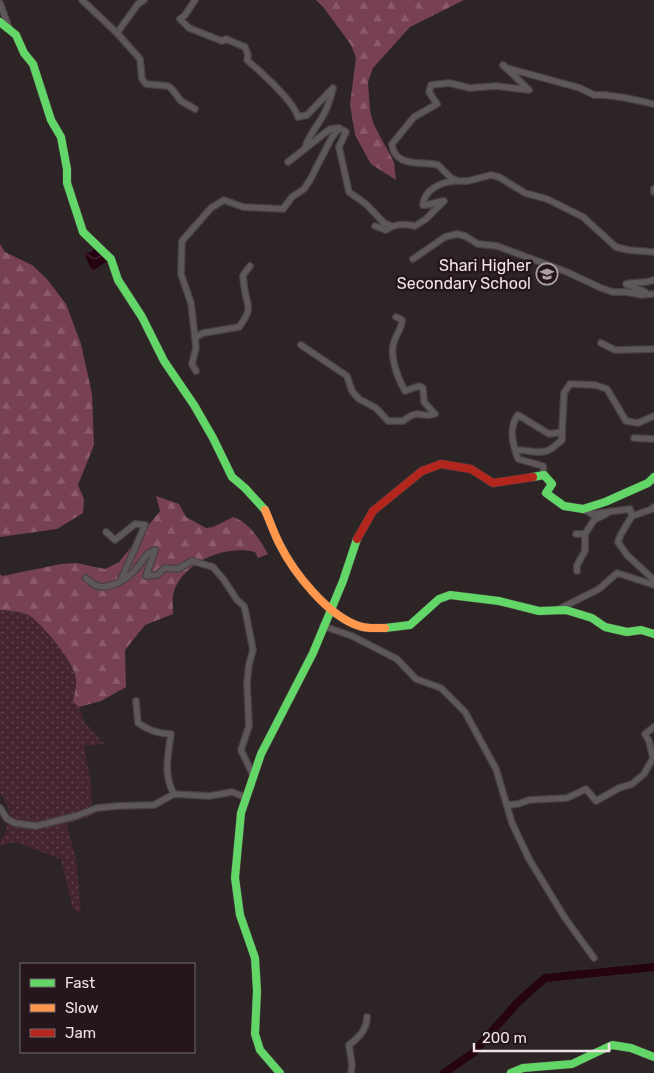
<svg xmlns="http://www.w3.org/2000/svg" width="654" height="1073" viewBox="0 0 654 1073" font-family="Rubik,sans-serif">
  <defs>
    <pattern id="green-dots" width="8" height="8" patternUnits="userSpaceOnUse" patternTransform="scale(1.25)"><rect width="8" height="8" fill="#452630"/><path d="M2 2h.1M6 6h.1" fill="none" stroke="#60454e" stroke-width="1.8" stroke-linecap="round"/></pattern>
    <pattern id="forest-firs" width="22" height="20" patternUnits="userSpaceOnUse" patternTransform="scale(1.25)"><rect width="22" height="20" fill="#774053"/><path d="M5 1l3.5 6h-7zM16 11l3.5 6h-7z" fill="#8b5b6c"/></pattern>
    <pattern id="water-waves" width="16" height="10" patternUnits="userSpaceOnUse" patternTransform="scale(1.25)"><rect width="16" height="10" fill="#260311"/><path d="M0 5q4-4 8 0t8 0" fill="none" stroke="#462834"/></pattern>
  </defs>
  <rect width="100%" height="100%" fill="#2c2425"/>
  <path fill="url(#green-dots)" d="M 0,610 C 10,611 21,611 30,616 C 43,624 75,663 76,679 C 77,686 74,695 73,702 L 79,707 L 85,723 L 104,744 L 84,746 L 91,783 L 92,816 L 66,824 L 76,857 L 81,914 L 73,909 L 61,859 L 15,842 L 0,846 C 0,838 5,835 7,827 C 12,812 8,805 0,793 Z"/>
  <path fill="url(#forest-firs)" d="M 316,0 L 464,0 L 410,27 L 373,68 L 368,82 L 370,111 L 374,125 L 394,162 L 396,180 L 371,164 L 355,135 L 350,104 L 356,58 L 351,45 L 324,8 Z
    M 0,244 L 5,252 L 32,265 L 47,279 L 66,304 L 81,344 L 92,394 L 94,445 L 78,485 L 84,499 L 83,513 L 57,529 L 0,537 Z
    M 156,496 L 179,504 L 186,517 L 206,528 L 213,527 L 233,517 C 249,522 261,541 268,554 L 258,558 L 255,552 C 226,545 185,561 174,591 C 172,598 173,607 173,614 L 145,625 L 125,650 L 126,687 L 101,701 L 79,707 L 73,702 C 74,695 77,686 76,679 C 75,663 43,625 30,616 C 21,611 10,611 0,610 L 0,574 L 2,576 L 61,564 L 76,563 L 105,569 L 119,562 L 160,511 Z"/>
  <path fill="url(#water-waves)" d="M 95,248 L 108,261 L 92,271 L 84,253 L 91,252 Z"/>
  <g fill="none" stroke-linecap="round" stroke-linejoin="round">
    <path stroke="#260311" stroke-width="8" d="M 444,1073 L 473,1053 L 518,1002 L 545,978 L 654,967"/>
    <g stroke="#484042" stroke-width="8">
      <path id="street" d="M 82,0 L 117,33 L 140,59 L 142,79 L 146,84 L 168,86 L 172,89 L 181,101 L 195,109
        M 195,0 L 185,15 L 180,19 L 189,28 L 222,41 L 226,39 L 245,47 L 248,55 L 247,60 C 262,73 293,100 298,117 L 307,115 L 333,88 C 331,96 329,104 325,112 C 320,123 307,137 305,148
        M 0,3 L 9,28
        M 117,33 L 138,4 L 144,0
        M 503,65 L 529,90 L 496,86 L 470,88 L 449,83 L 431,85 L 429,92 L 437,104 L 414,117 L 392,144 C 394,168 422,161 438,165 L 451,178 L 458,181 L 468,181 L 491,175 L 499,177 L 525,193 L 547,199 L 583,217 L 616,247 L 628,250 L 654,252
        M 507,68 L 580,88 L 594,95 L 605,95 L 626,98 L 654,104
        M 288,162 L 330,129 L 339,128 L 346,132 L 339,147 L 349,192 L 366,204 L 384,223 L 392,226
        M 654,189 L 654,192
        M 375,226 L 386,230 C 396,223 404,224 415,226 L 426,219 L 444,201 C 436,201 431,206 423,205 C 424,189 442,182 455,181
        M 413,259 L 445,237 L 457,234 L 465,236 L 478,244 L 497,246 L 567,272 L 601,288 L 613,292 L 627,292 L 641,295 L 652,294
        M 645,292 L 626,284 C 635,281 645,284 654,280
        M 195,338 L 203,333 L 239,327 C 255,306 246,306 244,285 C 244,282 243,279 243,276 C 244,273 248,269 250,266
        M 601,343 L 615,350 L 654,349
        M 301,345 L 347,376 L 352,391 L 359,399 L 376,408 L 388,421 L 403,421 C 421,407 420,419 435,414 L 424,402 L 423,388 L 419,386 L 405,391 C 398,379 389,356 394,342 C 396,334 402,329 402,320 L 396,317
        M 196,371 L 192,364 L 196,348 L 195,338 L 191,303 L 181,274 L 182,241 L 211,208 L 224,200 L 243,207 L 283,209 L 292,197 L 304,189 L 310,180 L 331,139 L 339,128
        M 634,438 L 654,439
        M 515,450 C 525,449 540,455 549,450 C 553,448 558,443 562,440 L 562,432
        M 544,475 L 543,466 L 518,459 C 513,445 508,428 518,415 L 549,434 L 562,432 L 564,393 L 570,384 L 595,385 L 607,389 L 626,421 L 638,423 L 654,416
        M 583,509 L 592,514 L 630,509 L 632,516 L 621,534 L 618,542 L 627,555 L 653,579 L 654,582
        M 632,516 L 650,510 L 654,507
        M 106,532 L 115,540 L 135,524 L 145,525 L 121,580
        M 576,534 L 585,534 L 594,520 L 606,514
        M 577,571 L 577,565 L 585,551 L 585,534
        M 86,578 C 89,581 92,584 95,585 C 108,591 125,580 134,571 C 143,563 143,554 155,550 L 146,576 L 157,575 L 165,568 L 178,569 L 192,561 L 213,567 L 224,580 L 237,600 L 244,606 L 246,614 L 253,650 L 249,664 L 247,683 L 249,726 L 241,750 L 253,775
        M 559,609 L 599,589 L 617,573 L 654,585
        M 323,626 L 352,636 L 397,659 L 416,679 L 441,688 L 465,712 L 496,769 L 512,823 L 529,859 L 565,918 L 594,958
        M 136,701 L 138,723 C 148,730 158,734 171,734 C 168,755 163,775 174,794
        M 507,805 L 518,804 L 529,800 L 567,798 L 586,789 L 596,801 L 619,788 L 632,784 L 644,774 L 653,758 L 649,741 L 645,734 L 654,727
        M 0,808 L 7,819 L 15,823 L 36,826 L 76,816 L 97,808 L 117,806 L 154,805 L 174,794 L 209,796 L 232,792 L 245,797
        M 351,1073 L 352,1065 L 349,1045 C 358,1038 367,1030 367,1017"/>
    </g>
    <g stroke="#484042" stroke-width="9">
      <path id="fast" d="M 0,22 L 16,35 L 24,53 L 33,64 L 51,120 L 61,137 L 67,169 L 67,183 L 83,232 L 111,259 L 118,280 L 142,317 L 164,361 L 194,405 L 213,438 L 232,477 L 245,488 L 265,510
        M 533,477 L 544,475 L 552,484 L 546,493 L 564,506 L 583,509 L 605,502 L 648,483 L 654,477
        M 385,628 L 410,625 L 439,599 L 450,595 L 499,601 L 539,611 L 566,610 L 592,618 L 605,627 L 627,632 L 641,630 L 654,634
        M 280,1073 L 260,1050 L 255,1034 L 257,991 L 255,958 L 240,915 L 235,878 L 241,813 L 261,754 L 313,653 L 343,581 L 357,539
        M 511,1073 L 523,1068 L 572,1064 L 612,1045 L 631,1048 L 654,1057"/>
    </g>
    <g stroke="#484042" stroke-width="9">
      <path id="slow" d="M 265,510 C 270,521 274,534 280,545 C 294,573 328,616 359,626 C 366,629 378,628 385,628"/>
    </g>
    <g stroke="#484042" stroke-width="9">
      <path id="jam" d="M 357,539 L 373,511 L 422,471 L 441,464 L 471,469 L 493,483 L 533,477"/>
    </g>
    <use href="#street" stroke="#5d5759" stroke-width="5.5"/>
    <use href="#fast" stroke="#63d668" stroke-width="8"/>
    <use href="#slow" stroke="#ff974d" stroke-width="8"/>
    <use href="#jam" stroke="#b3261e" stroke-width="8"/>
  </g>
  <defs>
    <g id="school-ring" transform="scale(1.125)"><circle r="9.5" fill="#25161b" stroke="#aaa0a2" stroke-width="1.5"/><path d="M0-5L7-2L0 1L-7-2ZM-4 1L0 2.5L4 1V4Q0 6-4 4Z" fill="#aaa0a2"/></g>
  </defs>
  <g fill-rule="evenodd">
    <use href="#school-ring" x="547" y="274"/>
  </g>
  <g text-anchor="middle" stroke-width="5" stroke-linejoin="round" paint-order="stroke">
    <g font-size="16" fill="#eee3e6" stroke="#25161b" text-anchor="end">
      <text x="531" y="271">Shari Higher<tspan x="531" dy="18">Secondary School</tspan></text>
    </g>
  </g>
  <rect x="20" y="963" width="175" height="90" fill="#25161b" stroke="#75686c"/>
  <rect x="30" y="979" width="25" height="8" fill="#63d668" stroke="#75686c"/>
  <text x="65" y="988" font-size="15" fill="#eee3e6">Fast</text>
  <rect x="30" y="1004" width="25" height="8" fill="#ff974d" stroke="#75686c"/>
  <text x="65" y="1013" font-size="15" fill="#eee3e6">Slow</text>
  <rect x="30" y="1029" width="25" height="8" fill="#b3261e" stroke="#75686c"/>
  <text x="65" y="1038" font-size="15" fill="#eee3e6">Jam</text>
  <path d="M474 1043v8h135v-8" fill="none" stroke="#eee3e6" stroke-width="2.5"/>
  <text x="482" y="1043" font-size="15" fill="#eee3e6" stroke="#25161b" stroke-width="4" paint-order="stroke">200 m</text>
</svg>
